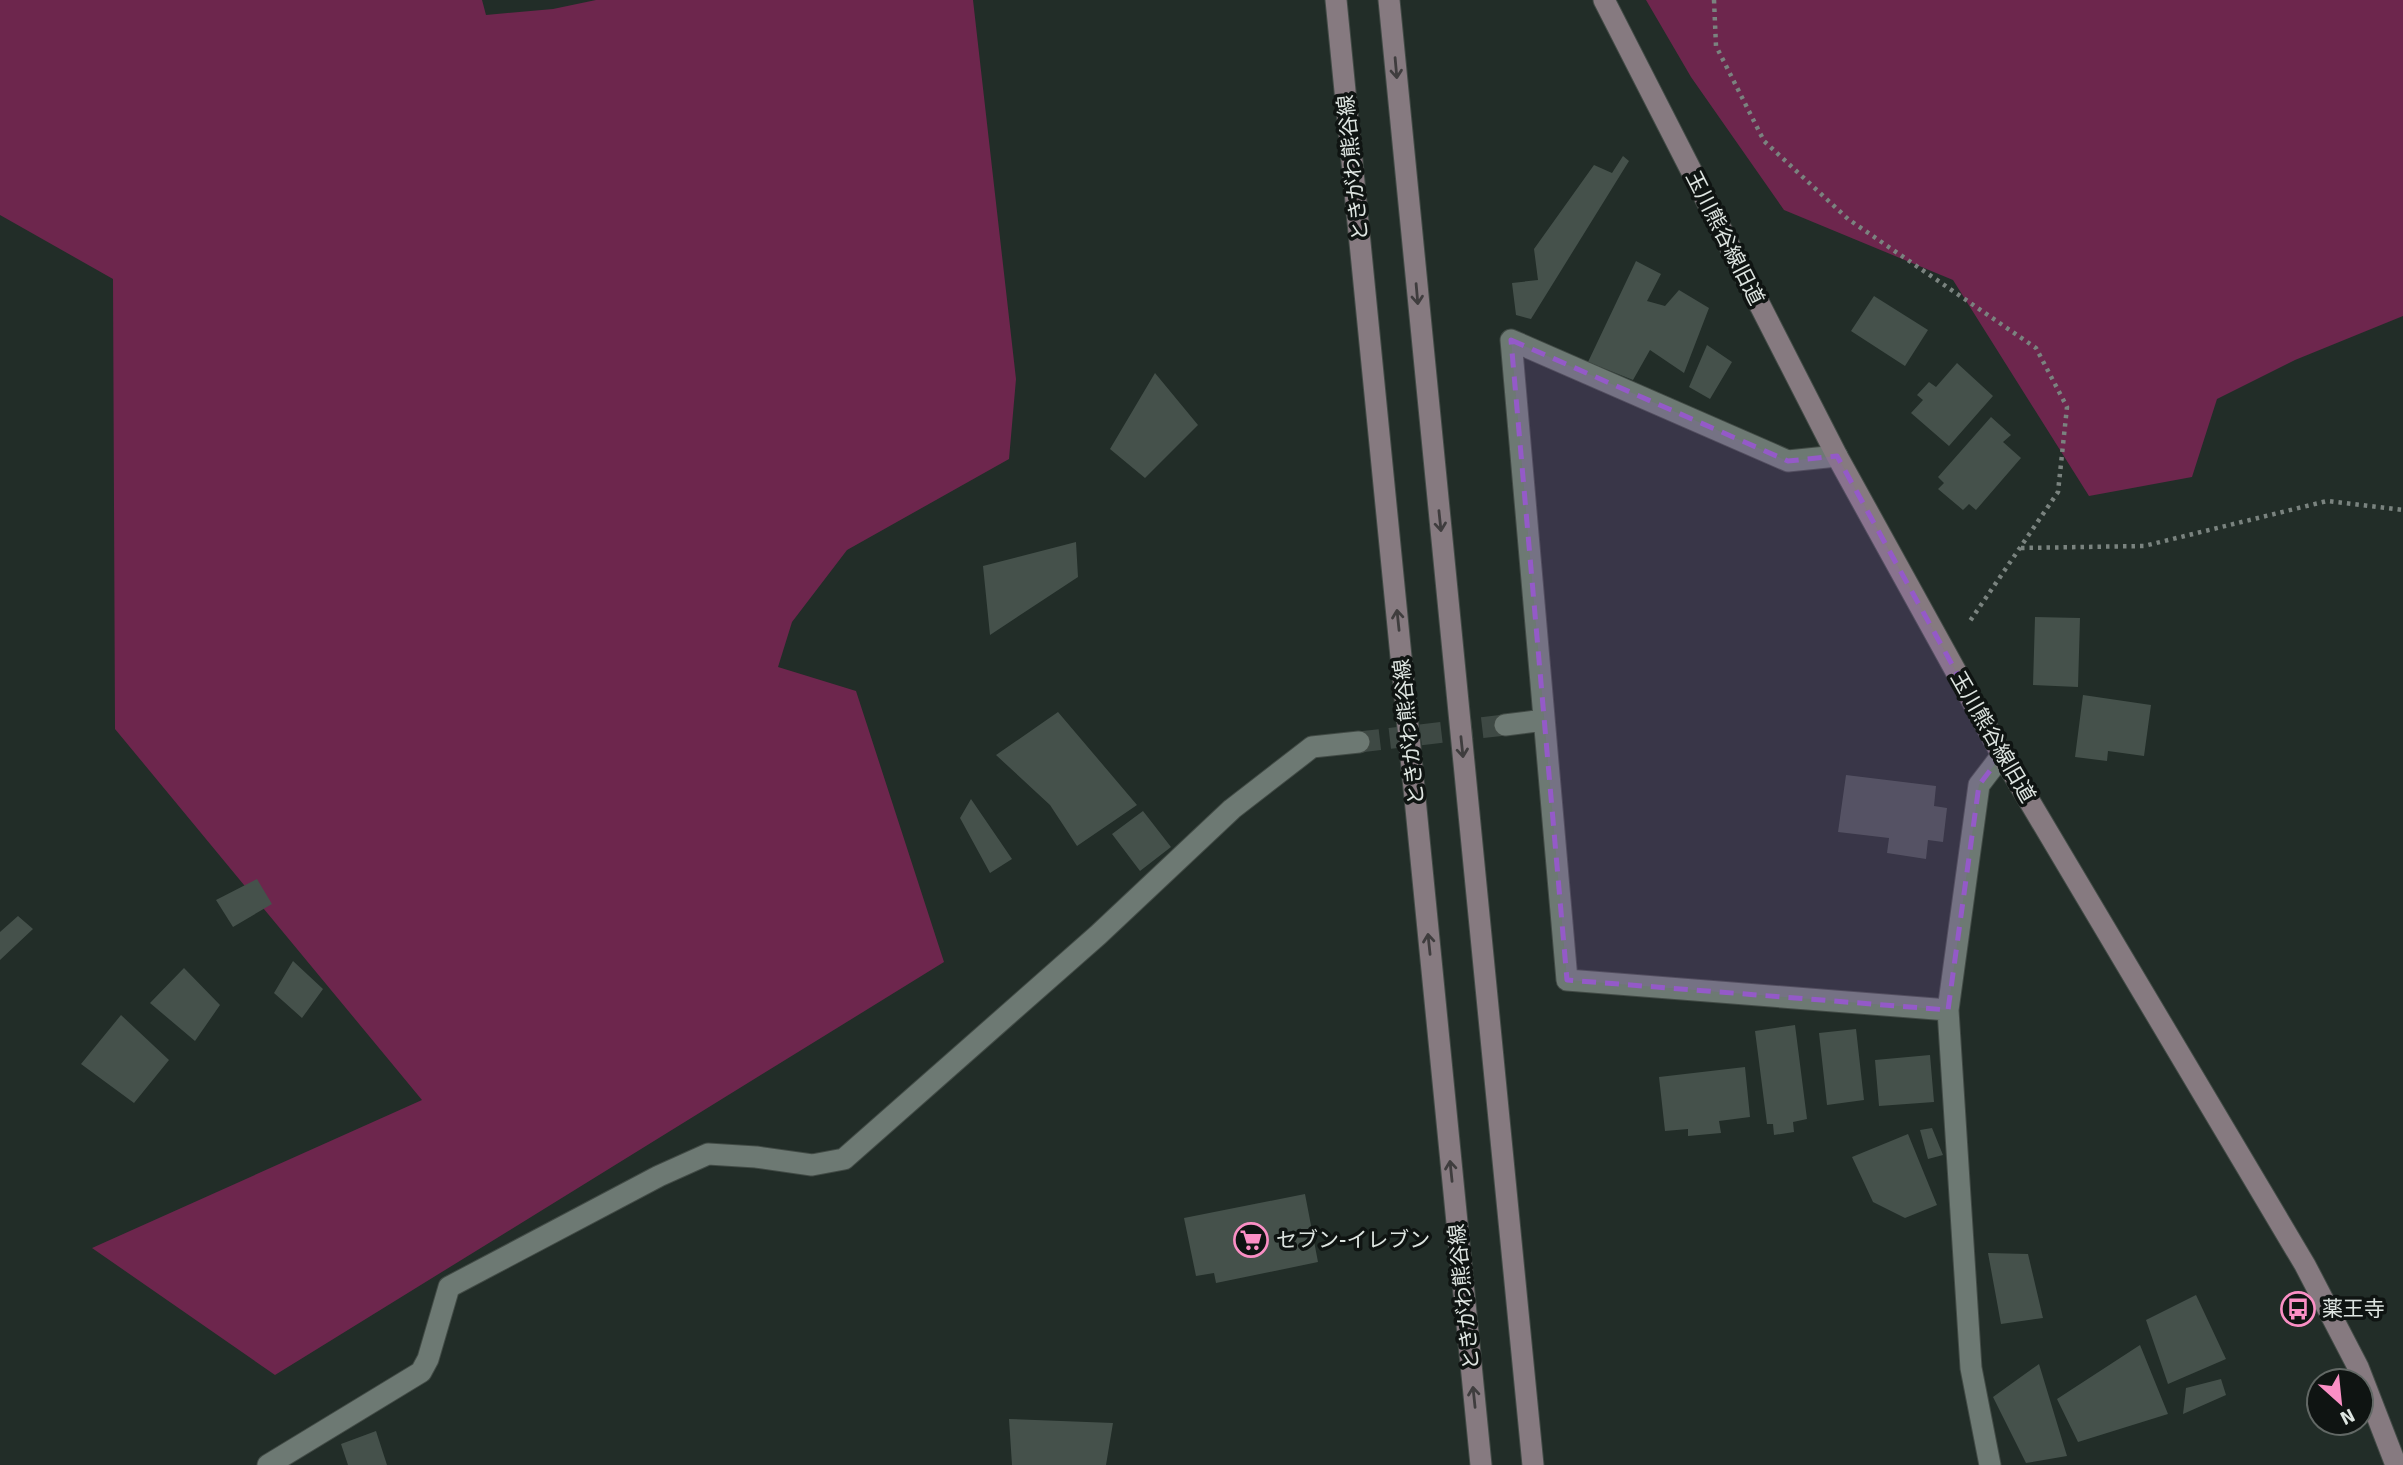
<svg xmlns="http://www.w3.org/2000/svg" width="2403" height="1465" viewBox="0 0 2403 1465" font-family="Signika,'Noto Sans JP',sans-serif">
  <rect width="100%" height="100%" fill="#222d28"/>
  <path fill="#6d264d" d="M 0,0 L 482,0 L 486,15 L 553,9 L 596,0 L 973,0 L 1016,379 L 1009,459 L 847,550 L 792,622 L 778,667 L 856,691 L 944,962 L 275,1375 L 92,1248 L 422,1100 L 115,729 L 113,279 L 0,215 Z
    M 1646,0 L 2403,0 L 2403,316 L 2295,360 L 2217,399 L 2192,477 L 2089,496 L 1953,280 L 1784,210 L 1691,77 Z"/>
  <path fill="#45514b" d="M 1623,156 L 1629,161 L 1531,319 L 1516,315 L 1512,283 L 1538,280 L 1534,249 L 1594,165 L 1612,173 Z
    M 1636,261 L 1661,274 L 1647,301 L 1665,306 L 1679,290 L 1709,308 L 1684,373 L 1650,350 L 1633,380 L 1588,362 Z
    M 1874,296 L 1928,330 L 1905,366 L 1851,331 Z
    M 1707,345 L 1732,362 L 1710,399 L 1689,387 Z
    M 1957,363 L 1993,396 L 1949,446 L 1911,413 L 1923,400 L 1917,395 L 1929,382 L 1936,387 Z
    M 1155,373 L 1198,425 L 1145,478 L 1110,449 Z
    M 1991,417 L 2011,435 L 2003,442 L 2021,458 L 1976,510 L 1969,504 L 1963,510 L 1938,489 L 1944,483 L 1938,477 Z
    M 1076,542 L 1078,577 L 990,635 L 983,566 Z
    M 2035,617 L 2080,618 L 2078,687 L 2033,685 Z
    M 2083,695 L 2151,705 L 2144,756 L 2108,751 L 2107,761 L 2075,757 Z
    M 1058,712 L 1137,805 L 1077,846 L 1050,805 L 996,755 Z
    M 1846,775 L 1936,786 L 1934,806 L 1947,808 L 1943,842 L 1928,840 L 1926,859 L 1887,853 L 1889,838 L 1838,832 Z
    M 971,799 L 1012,859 L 990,873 L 960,818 Z
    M 1143,811 L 1171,847 L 1140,871 L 1112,834 Z
    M 257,879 L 272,904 L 233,927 L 216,900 Z
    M 18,916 L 33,929 L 0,960 L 0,932 Z
    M 293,961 L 323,989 L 302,1018 L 274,993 Z
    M 184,968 L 220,1005 L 195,1041 L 150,1003 Z
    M 121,1015 L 169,1060 L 134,1103 L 81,1064 Z
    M 1795,1025 L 1807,1119 L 1793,1122 L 1794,1132 L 1774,1135 L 1773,1124 L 1767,1124 L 1755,1031 Z
    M 1856,1029 L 1864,1100 L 1827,1105 L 1819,1033 Z
    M 1930,1055 L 1934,1102 L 1879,1106 L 1875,1060 Z
    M 1745,1067 L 1750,1117 L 1719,1121 L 1721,1133 L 1688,1136 L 1688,1129 L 1665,1131 L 1659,1077 Z
    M 1932,1128 L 1943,1155 L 1928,1159 L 1920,1130 Z
    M 1908,1134 L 1937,1205 L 1905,1218 L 1873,1202 L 1852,1157 Z
    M 1305,1194 L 1318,1262 L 1216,1283 L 1214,1273 L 1196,1276 L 1184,1218 Z
    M 1988,1253 L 2028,1254 L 2043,1318 L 2001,1324 Z
    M 2196,1295 L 2226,1359 L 2168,1384 L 2146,1320 Z
    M 2140,1345 L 2168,1414 L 2078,1442 L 2057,1399 Z
    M 2039,1364 L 2067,1456 L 2026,1463 L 1993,1397 Z
    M 2221,1379 L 2226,1395 L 2183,1414 L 2186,1388 Z
    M 1009,1419 L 1113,1423 L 1106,1465 L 1012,1465 Z
    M 376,1431 L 387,1465 L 348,1465 L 341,1444 Z"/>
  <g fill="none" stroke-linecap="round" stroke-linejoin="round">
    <path stroke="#3e4944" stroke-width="21" stroke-dasharray="21 10" stroke-linecap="butt" d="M 1359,742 L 1505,725"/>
    <g stroke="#424b46" stroke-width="23">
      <path id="street" d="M 1837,456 L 1788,461 L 1511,340 L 1567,980 L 1948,1010
        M 1505,725 L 1544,720
        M 268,1465 L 421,1372 L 428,1359 L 449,1287 L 659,1176 L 708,1154 L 756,1157 L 812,1165 L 844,1159 L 1098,935 L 1232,809 L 1312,747 L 1359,742
        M 1990,1465 L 1971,1368 L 1948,1010 L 1979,785 L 2002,755"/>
    </g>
    <g stroke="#424b46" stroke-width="23">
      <path id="secondary" d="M 1336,0 L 1481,1465
        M 1389,0 L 1533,1465
        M 1604,0 L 1837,456 L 2002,755 L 2305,1265 L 2358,1367 L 2396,1465"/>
    </g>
    <path stroke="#7a837f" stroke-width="4.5" stroke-dasharray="3.5 5" stroke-linecap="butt" d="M 1714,0 L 1716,46 L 1764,141 L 1848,219 L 2036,348 L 2067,407 L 2058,492 L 1968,624
      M 2021,548 L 2144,546 L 2327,501 L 2403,510"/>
    <use href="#street" stroke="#6d7973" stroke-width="21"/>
    <use href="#secondary" stroke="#867a80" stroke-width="21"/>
  </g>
  <defs><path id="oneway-shaft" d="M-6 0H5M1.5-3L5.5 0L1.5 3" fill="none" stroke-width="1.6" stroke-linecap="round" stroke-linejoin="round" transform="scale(1.75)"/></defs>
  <g stroke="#3f3d3e">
    <use href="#oneway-shaft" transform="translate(1396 68) rotate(85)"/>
    <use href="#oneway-shaft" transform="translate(1417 294) rotate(85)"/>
    <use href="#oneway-shaft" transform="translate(1440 521) rotate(84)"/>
    <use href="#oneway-shaft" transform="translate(1398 620) rotate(-96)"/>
    <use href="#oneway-shaft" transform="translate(1462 747) rotate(84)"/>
    <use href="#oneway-shaft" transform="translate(1429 944) rotate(-96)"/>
    <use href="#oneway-shaft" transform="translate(1451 1171) rotate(-96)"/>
    <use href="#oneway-shaft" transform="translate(1474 1397) rotate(-96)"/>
  </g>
  <path fill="#945ac8" fill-opacity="0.2" stroke="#945ac8" stroke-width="5" stroke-dasharray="14 9" stroke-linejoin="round" d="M 1511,340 L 1788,461 L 1837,456 L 2002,755 L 1979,785 L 1948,1010 L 1567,980 Z"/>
  <defs>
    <g id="supermarket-ring" transform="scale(1.75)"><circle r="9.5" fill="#0f1412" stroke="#fb8fc5" stroke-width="1.5"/><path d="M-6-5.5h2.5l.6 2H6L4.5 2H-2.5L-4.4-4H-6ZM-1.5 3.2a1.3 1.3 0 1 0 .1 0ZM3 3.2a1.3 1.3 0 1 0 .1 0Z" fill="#fb8fc5"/></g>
    <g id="bus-ring" transform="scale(1.75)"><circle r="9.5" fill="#0f1412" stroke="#fb8fc5" stroke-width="1.5"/><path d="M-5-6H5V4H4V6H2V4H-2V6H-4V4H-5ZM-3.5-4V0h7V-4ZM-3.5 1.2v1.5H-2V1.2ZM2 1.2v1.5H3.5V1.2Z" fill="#fb8fc5"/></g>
  </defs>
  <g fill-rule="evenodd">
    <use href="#supermarket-ring" x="1251" y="1240"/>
    <use href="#bus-ring" x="2298" y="1309"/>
  </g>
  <g text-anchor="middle" stroke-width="7" stroke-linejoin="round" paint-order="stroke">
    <g font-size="21" fill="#dee5e1" stroke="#0f1412">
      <text transform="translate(1353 168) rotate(-96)" y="7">ときがわ熊谷線</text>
      <text transform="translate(1725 238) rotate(63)" y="7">玉川熊谷線旧道</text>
      <text transform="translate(1409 732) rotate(-96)" y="7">ときがわ熊谷線</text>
      <text transform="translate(1993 737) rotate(60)" y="7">玉川熊谷線旧道</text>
      <text transform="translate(1464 1297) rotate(-96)" y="7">ときがわ熊谷線</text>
    </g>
    <g font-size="21" fill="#dee5e1" stroke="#0f1412" text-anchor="start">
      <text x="1276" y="1247">セブン-イレブン</text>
      <text x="2322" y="1316">薬王寺</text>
    </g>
  </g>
  <g transform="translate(2340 1402) rotate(153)"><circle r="33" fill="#0f1412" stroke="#626865" stroke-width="2"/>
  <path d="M0-5L12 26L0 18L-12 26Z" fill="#fb8fc5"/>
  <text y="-10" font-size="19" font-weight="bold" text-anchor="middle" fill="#dee5e1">N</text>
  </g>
</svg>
